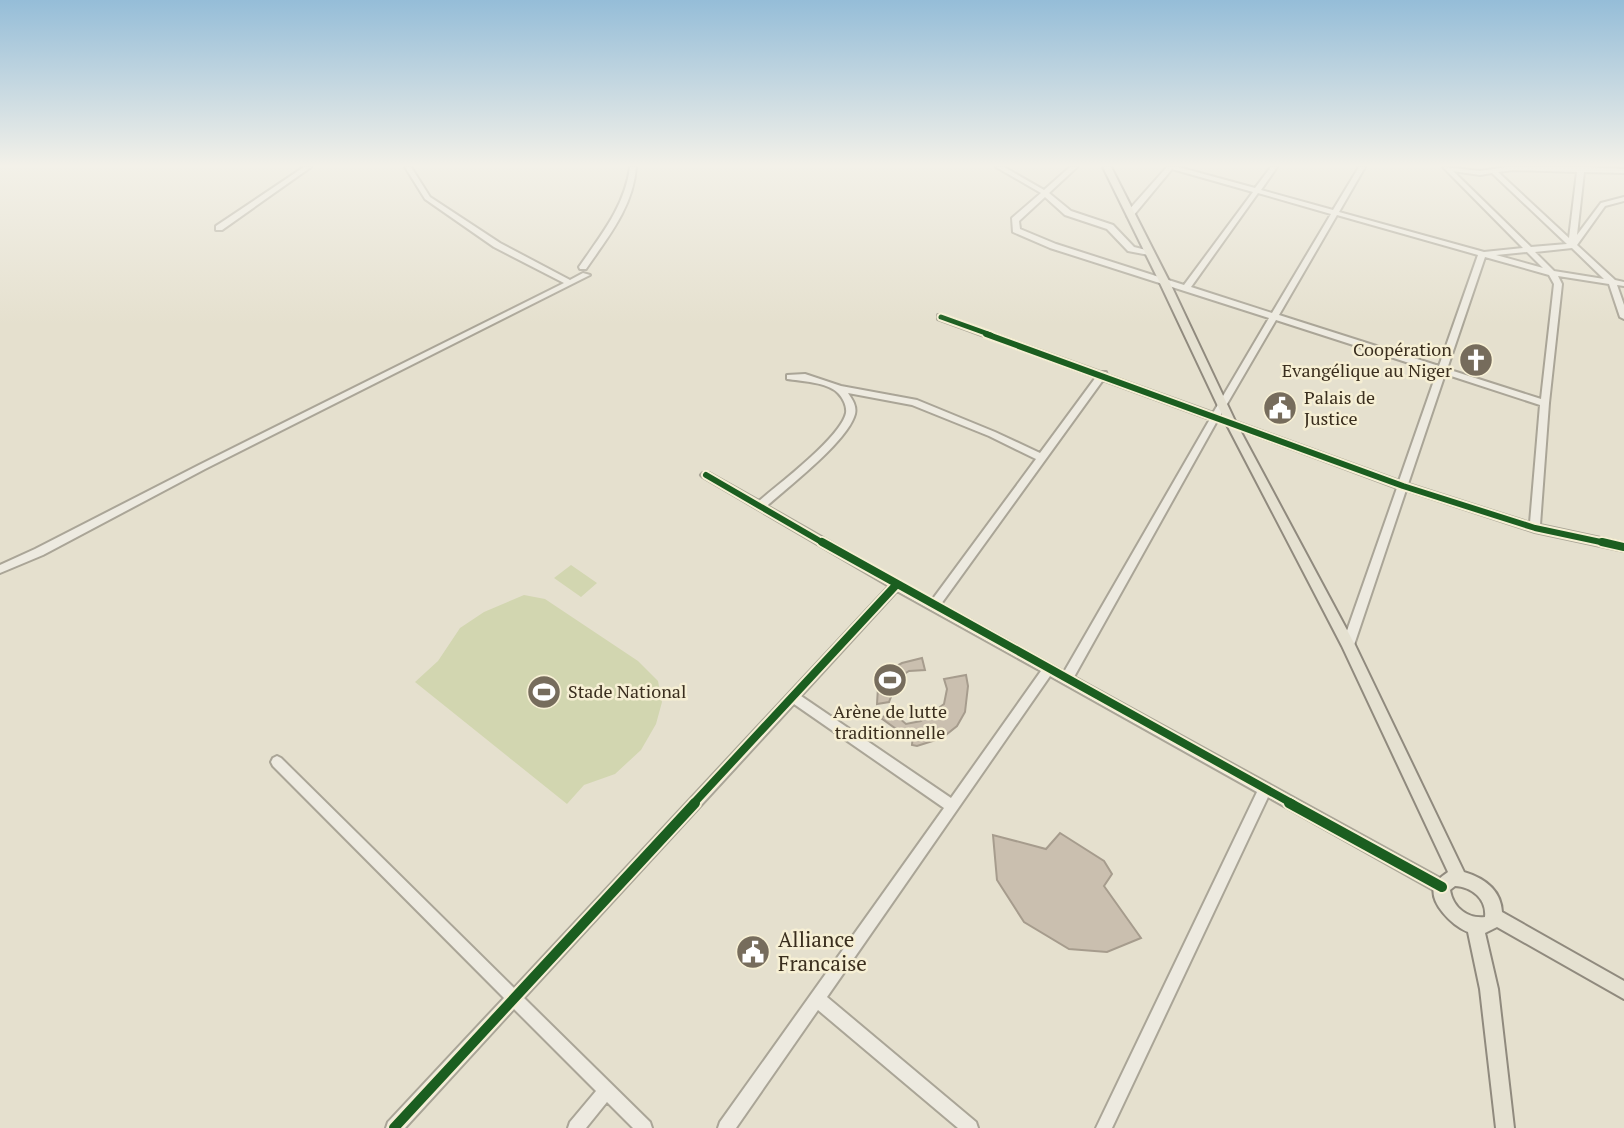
<svg xmlns="http://www.w3.org/2000/svg" width="1624" height="1128" viewBox="0 0 1624 1128" font-family="'PT Serif',serif">
  <rect width="100%" height="100%" fill="#e5e0ce"/>
  <path fill="#d2d6b0" d="M 571,565 L 597,583 L 581,597 L 554,578 Z
    M 524,595 L 545,599 L 638,661 L 658,681 L 662,702 L 656,724 L 641,750 L 615,774 L 584,785 L 567,804 L 415,682 L 438,661 L 460,628 L 484,612 Z"/>
  <path fill="#cabfaf" stroke="#a69c8d" stroke-width="2" d="M 922,658 L 925,670 L 909,671 L 898,678 L 889,702 L 877,704 L 878,687 L 891,669 L 902,663 Z
    M 966,675 L 968,686 L 965,712 L 957,726 L 942,738 L 917,746 L 912,745 L 913,734 L 899,731 L 881,718 L 892,712 L 906,724 L 921,721 L 944,704 L 947,689 L 944,679 Z
    M 1060,833 L 1104,861 L 1112,874 L 1104,886 L 1141,938 L 1107,952 L 1069,949 L 1024,922 L 997,880 L 993,835 L 1046,849 Z"/>
  <g fill="none" stroke-linecap="round" stroke-linejoin="round">
    <g stroke="#aaa597" stroke-width="4">
      <path id="minor" d="M 304,167 L 311,167 L 222,230 L 216,230 L 216,226 Z
        M 405,167 L 411,167 L 430,197 L 500,243 L 570,280 L 583,273 L 590,275 L 205,469 L 43,555 L 0,573 L 0,565 L 35,549 L 199,465 L 564,283 L 494,247 L 425,199 Z
        M 630,167 L 636,167 C 633,207 608,237 586,269 L 580,269 L 579,267 C 601,235 625,206 630,167 Z
        M 996,167 L 1004,167 L 1044,190 L 1070,167 L 1077,167 L 1049,193 L 1071,211 L 1113,225 L 1134,247 L 1154,252 L 1154,256 L 1128,251 L 1107,229 L 1065,215 L 1045,197 L 1019,221 L 1020,229 L 1056,244 L 1184,285 L 1253,192 L 1172,169 L 1133,216 L 1127,216 L 1127,212 L 1167,167 L 1178,167 L 1255,188 L 1271,167 L 1277,167 L 1261,190 L 1333,210 L 1359,167 L 1365,167 L 1339,212 L 1484,252 L 1523,248 L 1443,167 L 1480,171 L 1507,167 L 1584,167 L 1624,169 L 1624,173 L 1584,172 L 1577,235 L 1601,203 L 1624,197 L 1624,201 L 1605,206 L 1577,245 L 1615,280 L 1624,282 L 1624,286 L 1617,285 L 1624,305 L 1624,319 L 1620,317 L 1609,284 L 1558,276 L 1562,284 L 1549,403 L 1540,525 L 1624,543 L 1624,551 L 1535,532 L 1406,490 L 1354,645 L 1352,648 L 1348,650 L 1344,648 L 1342,645 L 1397,488 L 1217,421 L 1074,677 L 1447,882 L 1449,887 L 1447,892 L 1442,894 L 1437,892 L 1268,797 L 1112,1128 L 1096,1128 L 1257,792 L 1050,676 L 827,997 L 976,1122 L 978,1128 L 958,1128 L 818,1010 L 736,1128 L 718,1128 L 720,1122 L 944,808 L 794,704 L 524,998 L 650,1122 L 652,1128 L 633,1128 L 607,1102 L 586,1128 L 568,1128 L 570,1122 L 596,1091 L 514,1009 L 405,1128 L 386,1128 L 388,1122 L 504,998 L 273,766 L 271,762 L 273,758 L 277,756 L 281,758 L 514,988 L 889,586 L 703,477 L 701,475 L 703,473 L 709,473 L 759,501 C 779,484 841,437 846,413 C 847,406 843,398 838,393 C 827,382 801,381 787,379 L 787,375 L 805,374 L 841,386 L 917,400 L 995,432 L 1040,453 L 1096,377 L 938,319 L 938,315 L 941,315 L 1100,372 L 1106,372 L 1107,375 L 1213,413 L 1269,318 L 1050,248 L 1013,232 L 1012,218 L 1041,193 ZM 1513,170 L 1577,172 L 1569,238 L 1498,172 ZM 1453,171 L 1480,175 L 1492,173 L 1567,244 L 1531,247 ZM 1258,193 L 1331,214 L 1272,313 L 1191,287 ZM 1337,215 L 1478,255 L 1439,366 L 1279,315 ZM 1572,248 L 1604,279 L 1554,271 L 1535,252 ZM 1527,252 L 1543,268 L 1496,255 ZM 1485,257 L 1549,275 L 1554,284 L 1541,399 L 1447,369 ZM 1276,320 L 1437,372 L 1399,481 L 1220,416 ZM 1445,374 L 1540,405 L 1530,523 L 1408,484 ZM 1103,380 L 1210,419 L 1064,672 L 941,604 ZM 848,393 L 912,405 L 989,436 L 1036,459 L 932,600 L 767,506 C 789,486 848,441 855,414 C 857,406 852,399 848,393 ZM 897,591 L 1041,671 L 951,798 L 801,696 Z"/>
    </g>
    <g stroke="#908a7e" stroke-width="4">
      <path id="major" d="M 1103,167 L 1111,167 L 1169,281 L 1235,421 L 1355,645 L 1464,872 C 1484,878 1501,890 1502,912 L 1624,981 L 1624,999 L 1497,927 L 1485,933 L 1498,989 L 1514,1128 L 1496,1128 L 1480,989 L 1468,932 C 1453,926 1427,902 1435,884 C 1438,879 1444,875 1448,872 L 1342,646 L 1225,421 L 1159,281 ZM 1455,886 C 1472,887 1487,899 1485,917 C 1468,919 1453,908 1450,890 Z"/>
    </g>
    <use href="#minor" fill="#edeae0" fill-rule="evenodd"/>
    <use href="#major" fill="#e5e1d1" fill-rule="evenodd"/>
    <g stroke="#f6efd4" stroke-width="9">
      <path id="cycleway-far3" d="M 941,317 L 991,335"/>
    </g>
    <g stroke="#f6efd4" stroke-width="10">
      <path id="cycleway-far2" d="M 986,334 L 1403,486 L 1535,528 L 1610,544
        M 706,475 L 825,544"/>
    </g>
    <g stroke="#f6efd4" stroke-width="12">
      <path id="cycleway-far1" d="M 822,542 L 1293,804
        M 1602,542 L 1624,547
        M 693,804 L 896,585"/>
    </g>
    <g stroke="#f6efd4" stroke-width="14">
      <path id="cycleway" d="M 1289,803 L 1442,887
        M 394,1128 L 695,803"/>
    </g>
    <use href="#cycleway-far3" stroke="#1b5e20" stroke-width="5"/>
    <use href="#cycleway-far2" stroke="#1b5e20" stroke-width="6"/>
    <use href="#cycleway-far1" stroke="#1b5e20" stroke-width="8"/>
    <use href="#cycleway" stroke="#1b5e20" stroke-width="10"/>
  </g>
  <linearGradient id="sky" x2="0" y2="1"><stop stop-color="#95bdd8"/><stop offset="0.51" stop-color="#f3f1e9"/><stop offset="1" stop-color="#f3f1e9" stop-opacity="0"/></linearGradient>
  <rect width="1624" height="325" fill="url(#sky)"/>
  <defs>
    <g id="church-disc" transform="scale(1.75)"><circle r="9.5" fill="#766c5c" stroke="#f6efd4"/><path d="M-1.2-6h2.4v3.5h3.3v2.4h-3.3V6h-2.4V-.1h-3.3v-2.4h3.3Z" fill="#fff"/></g>
    <g id="civic-disc" transform="scale(1.75)"><circle r="9.5" fill="#766c5c" stroke="#f6efd4"/><path d="M-.6-6.5H3V-4.5H.6V-3L4-1V1h2V6H-6V1h2V-1L-.6-3ZM-1.2 2.5V6h2.4V2.5Z" fill="#fff"/></g>
    <g id="stadium-disc" transform="scale(1.75)"><circle r="9.5" fill="#766c5c" stroke="#f6efd4"/><path d="M0-5a6.5 5 0 1 0 0 10a6.5 5 0 1 0 0-10ZM-3.5-1.8h7v3.6h-7Z" fill="#fff"/></g>
  </defs>
  <g fill-rule="evenodd">
    <use href="#church-disc" x="1476" y="360"/>
    <use href="#civic-disc" x="1280" y="408"/>
    <use href="#stadium-disc" x="890" y="680"/>
    <use href="#stadium-disc" x="544" y="692"/>
    <use href="#civic-disc" x="753" y="952"/>
  </g>
  <g text-anchor="middle" stroke-width="5" stroke-linejoin="round" paint-order="stroke">
    <g font-size="18" fill="#3a2e1e" stroke="#f6efd4" text-anchor="start">
      <text x="1452" y="356" text-anchor="end">Coopération<tspan x="1452" dy="21">Evangélique au Niger</tspan></text>
      <text x="1304" y="404">Palais de<tspan x="1304" dy="21">Justice</tspan></text>
      <text x="568" y="698">Stade National</text>
      <text x="890" y="718" text-anchor="middle">Arène de lutte<tspan x="890" dy="21">traditionnelle</tspan></text>
    </g>
    <g font-size="21" fill="#3a2e1e" stroke="#f6efd4" text-anchor="start">
      <text x="778" y="947">Alliance<tspan x="778" dy="24">Francaise</tspan></text>
    </g>
  </g>
</svg>
